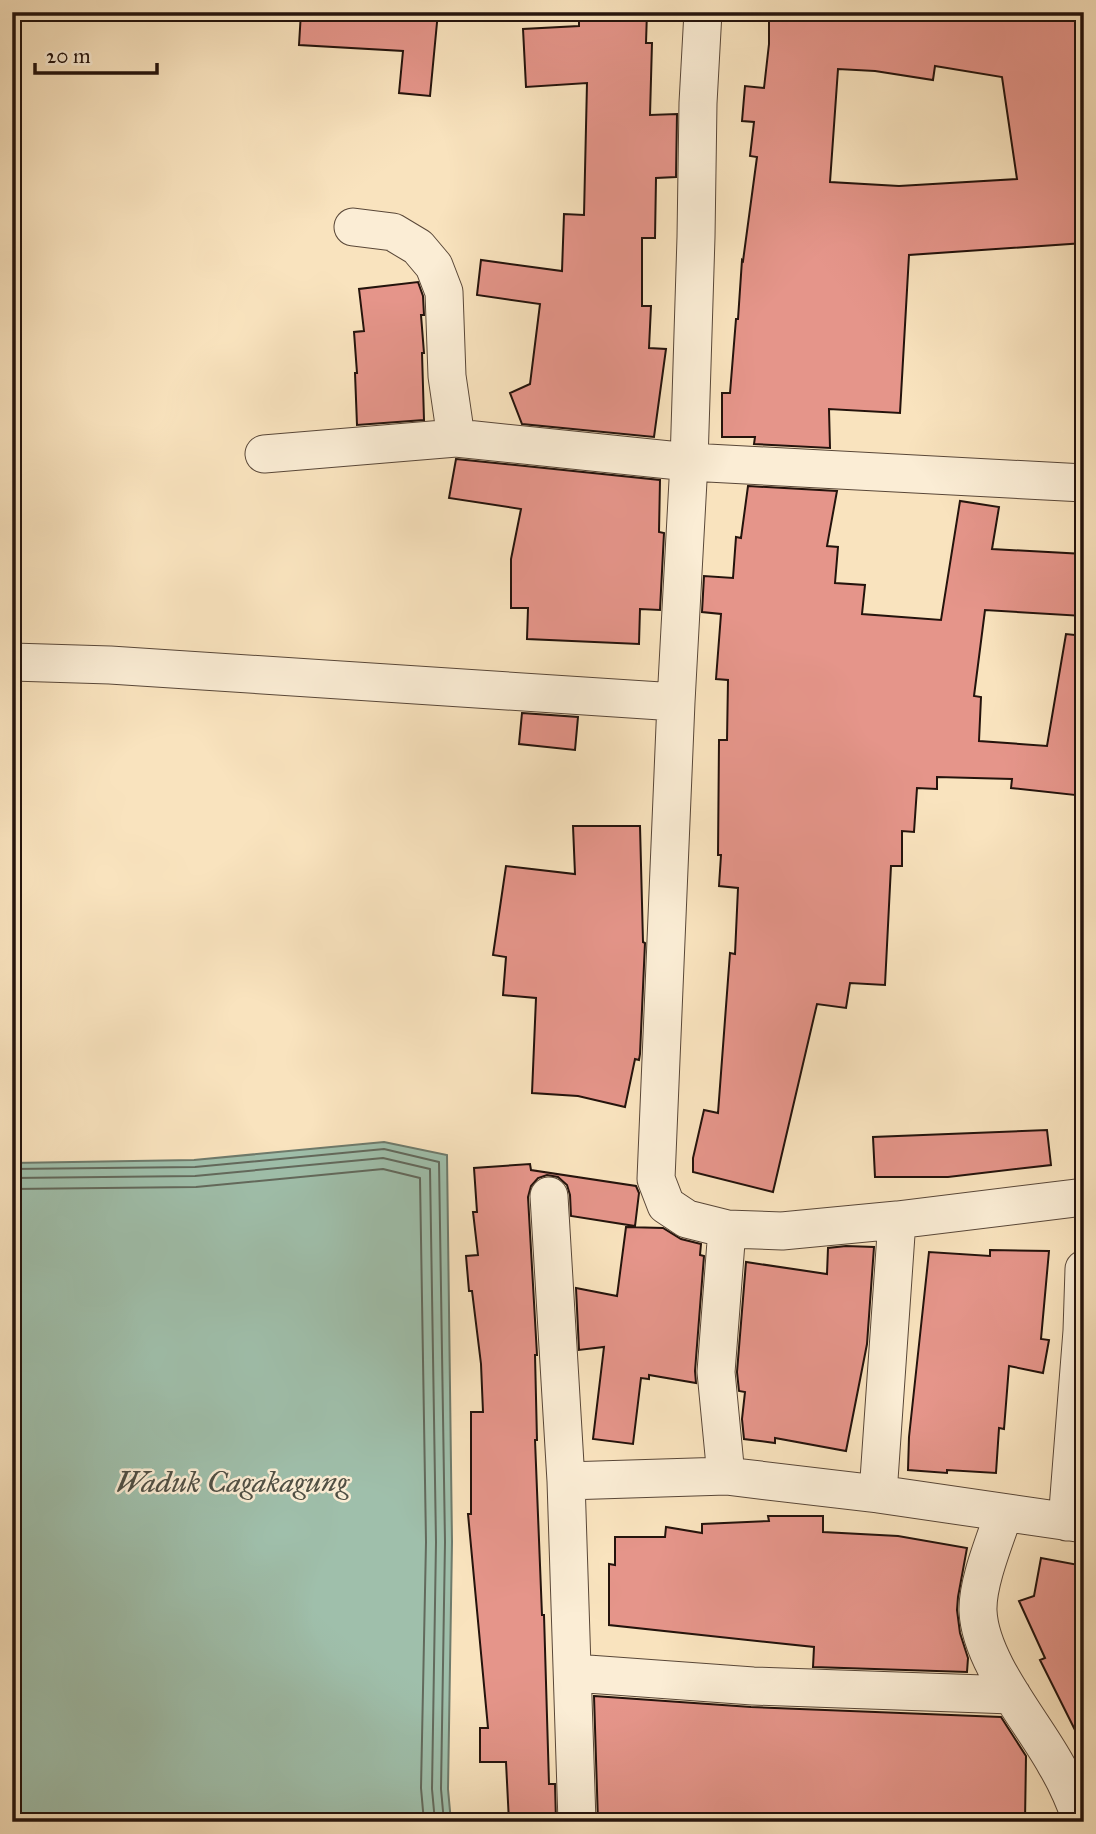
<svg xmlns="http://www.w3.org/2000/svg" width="1096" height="1834" viewBox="0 0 1096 1834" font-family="'IM FELL Great Primer',serif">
  <rect width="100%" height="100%" fill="#f9e3be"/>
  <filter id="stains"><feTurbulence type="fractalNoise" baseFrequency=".00286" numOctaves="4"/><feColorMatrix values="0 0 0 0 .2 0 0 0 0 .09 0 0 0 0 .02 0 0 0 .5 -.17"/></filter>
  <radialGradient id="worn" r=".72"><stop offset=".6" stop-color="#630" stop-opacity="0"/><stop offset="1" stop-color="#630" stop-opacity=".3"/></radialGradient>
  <path fill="#9fbfab" stroke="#6e7a6b" stroke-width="2" d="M 384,1142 L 447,1155 L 452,1542 L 448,1789 L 451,1822 L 12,1822 L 12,1163 L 194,1160 Z"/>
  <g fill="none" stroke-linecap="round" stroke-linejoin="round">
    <path stroke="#62695c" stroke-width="2" d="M 12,1169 L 195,1167 L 384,1149 L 439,1162 L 445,1542 L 441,1789 L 444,1822
      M 12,1178 L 195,1176 L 383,1158 L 430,1169 L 436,1542 L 432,1789 L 435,1822
      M 12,1189 L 196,1187 L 383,1169 L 420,1178 L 426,1542 L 421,1788 L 424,1822"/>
  </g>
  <path fill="#e5958a" stroke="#24130c" stroke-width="2" fill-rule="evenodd" d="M 301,12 L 438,12 L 430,96 L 399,93 L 403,51 L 299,45 Z
    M 579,12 L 647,12 L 646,43 L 652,43 L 650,115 L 677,114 L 676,177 L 656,178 L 655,238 L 642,238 L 642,306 L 651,306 L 649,348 L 666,349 L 654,437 L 522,424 L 510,393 L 530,384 L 540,304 L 477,295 L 481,260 L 562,271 L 564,214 L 584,215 L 587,83 L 526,87 L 523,29 L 579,26 Z
    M 769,12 L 987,12 L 986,15 L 1084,18 L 1084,243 L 909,255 L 900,413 L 829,409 L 830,448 L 754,444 L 755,437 L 722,437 L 722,393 L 730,393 L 736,319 L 738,319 L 742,260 L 743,261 L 757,157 L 750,156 L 754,122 L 742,121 L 745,86 L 764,88 L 769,44 ZM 935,66 L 1002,77 L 1017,179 L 899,186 L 830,182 L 838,69 L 875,71 L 933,80 Z
    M 418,282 L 423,296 L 424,315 L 421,315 L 424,353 L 422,353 L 424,420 L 357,425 L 355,373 L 357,373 L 354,332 L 364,331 L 359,289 Z
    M 456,459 L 660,480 L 659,532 L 664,533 L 660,610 L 640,609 L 639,644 L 527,639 L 528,608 L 511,608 L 511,559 L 521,509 L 449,498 Z
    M 748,486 L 837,491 L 827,546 L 838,547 L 835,583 L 865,585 L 862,614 L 941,620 L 960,501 L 999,507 L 992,549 L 1084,554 L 1083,616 L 985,610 L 974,696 L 981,697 L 979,741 L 1047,746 L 1066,634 L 1084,636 L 1084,796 L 1011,788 L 1012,779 L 937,777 L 937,789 L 917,788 L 914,832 L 902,831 L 902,866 L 891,866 L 885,985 L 850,983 L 846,1008 L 817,1004 L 773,1192 L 693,1172 L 693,1158 L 704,1110 L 718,1113 L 730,953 L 735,954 L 738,888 L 719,886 L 721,855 L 718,855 L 719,740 L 727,740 L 728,680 L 716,679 L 721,614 L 702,612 L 704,576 L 733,578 L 736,537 L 741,538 Z
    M 522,713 L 578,717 L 575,750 L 519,744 Z
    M 573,826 L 640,826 L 643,942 L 645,943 L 640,1054 L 639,1060 L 635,1059 L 625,1107 L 578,1096 L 532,1093 L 536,998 L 503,995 L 506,957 L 493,955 L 506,866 L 575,874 Z
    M 1047,1130 L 1051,1165 L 948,1177 L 875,1177 L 873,1137 Z
    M 530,1164 L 531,1170 L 636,1186 L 639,1193 L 635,1226 L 571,1216 L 570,1195 L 567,1185 L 558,1177 L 547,1175 L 538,1178 L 531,1186 L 528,1197 L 537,1355 L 535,1355 L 537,1440 L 535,1440 L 542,1615 L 544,1615 L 549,1784 L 555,1784 L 556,1822 L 509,1822 L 506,1762 L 480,1762 L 480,1728 L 488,1728 L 468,1514 L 471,1514 L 471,1412 L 483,1412 L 481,1364 L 472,1291 L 469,1291 L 466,1256 L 478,1255 L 473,1212 L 477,1212 L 474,1168 Z
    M 626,1227 L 663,1228 L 681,1239 L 701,1244 L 700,1255 L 704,1256 L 695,1371 L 696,1383 L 649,1375 L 649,1379 L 641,1378 L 633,1444 L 593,1439 L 604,1347 L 579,1350 L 576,1288 L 617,1296 Z
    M 846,1246 L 874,1247 L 867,1344 L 846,1451 L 775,1438 L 775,1443 L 744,1439 L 742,1419 L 745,1392 L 739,1391 L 737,1372 L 746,1262 L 827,1274 L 828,1248 Z
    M 990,1250 L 1049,1251 L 1041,1339 L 1049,1340 L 1043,1373 L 1009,1366 L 1004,1429 L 999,1428 L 996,1473 L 947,1470 L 947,1473 L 908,1470 L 909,1437 L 929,1252 L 990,1256 Z
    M 768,1516 L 823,1516 L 823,1532 L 898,1536 L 967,1548 L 958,1597 L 957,1610 L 960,1633 L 968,1658 L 967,1672 L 813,1667 L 814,1647 L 609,1625 L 609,1564 L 615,1565 L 615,1537 L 665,1537 L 666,1527 L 702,1533 L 702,1524 L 769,1521 Z
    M 1041,1558 L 1084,1566 L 1084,1748 L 1040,1660 L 1045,1658 L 1019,1601 L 1034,1596 Z
    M 594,1696 L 751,1707 L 1001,1717 L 1026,1756 L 1025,1822 L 717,1822 L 620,1814 L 620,1822 L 598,1822 Z"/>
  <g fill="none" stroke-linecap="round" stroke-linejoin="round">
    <g stroke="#594738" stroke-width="39">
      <path id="minor" d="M 703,12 L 698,103 L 696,237 L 689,462 L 676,702 L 656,1179 L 666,1205 L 687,1219 L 727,1229 L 716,1372 L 726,1476
        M 353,227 L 393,232 L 418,247 L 434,266 L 444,292 L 447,376 L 456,438
        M 264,454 L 456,438 L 689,462 L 1084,483
        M 12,662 L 110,665 L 676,702
        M 549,1196 L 566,1481 L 577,1822
        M 897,1220 L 1084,1197
        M 727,1229 L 782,1231 L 897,1220 L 878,1494
        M 566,1481 L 726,1476 L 878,1494 L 1084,1524
        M 1004,1513 C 995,1540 977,1583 978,1611 C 980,1661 1031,1720 1055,1763 C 1066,1781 1075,1802 1082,1822
        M 1067,1522 L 1082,1331 L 1084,1269
        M 574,1673 L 753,1686 L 1012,1695"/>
    </g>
    <use href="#minor" stroke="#fbedd5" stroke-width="37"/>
  </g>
  <g text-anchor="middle" stroke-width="5" stroke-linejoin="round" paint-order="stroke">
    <g font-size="30" font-style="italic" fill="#4f4f44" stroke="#fbedd5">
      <text x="232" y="1492">Waduk Cagakagung</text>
    </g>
  </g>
  <rect width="1096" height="1834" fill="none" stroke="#f9e3be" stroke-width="42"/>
  <rect x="14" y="14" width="1068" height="1806" fill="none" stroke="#24130c" stroke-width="3.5"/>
  <rect x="21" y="21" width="1054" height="1792" fill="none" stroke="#24130c" stroke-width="2"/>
  <path d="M35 63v10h122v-10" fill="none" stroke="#24130c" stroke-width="3.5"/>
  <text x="46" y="63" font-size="21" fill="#24130c" stroke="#fbedd5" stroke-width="5" paint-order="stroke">20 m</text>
  <rect width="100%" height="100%" filter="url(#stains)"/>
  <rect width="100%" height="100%" fill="url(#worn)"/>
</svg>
